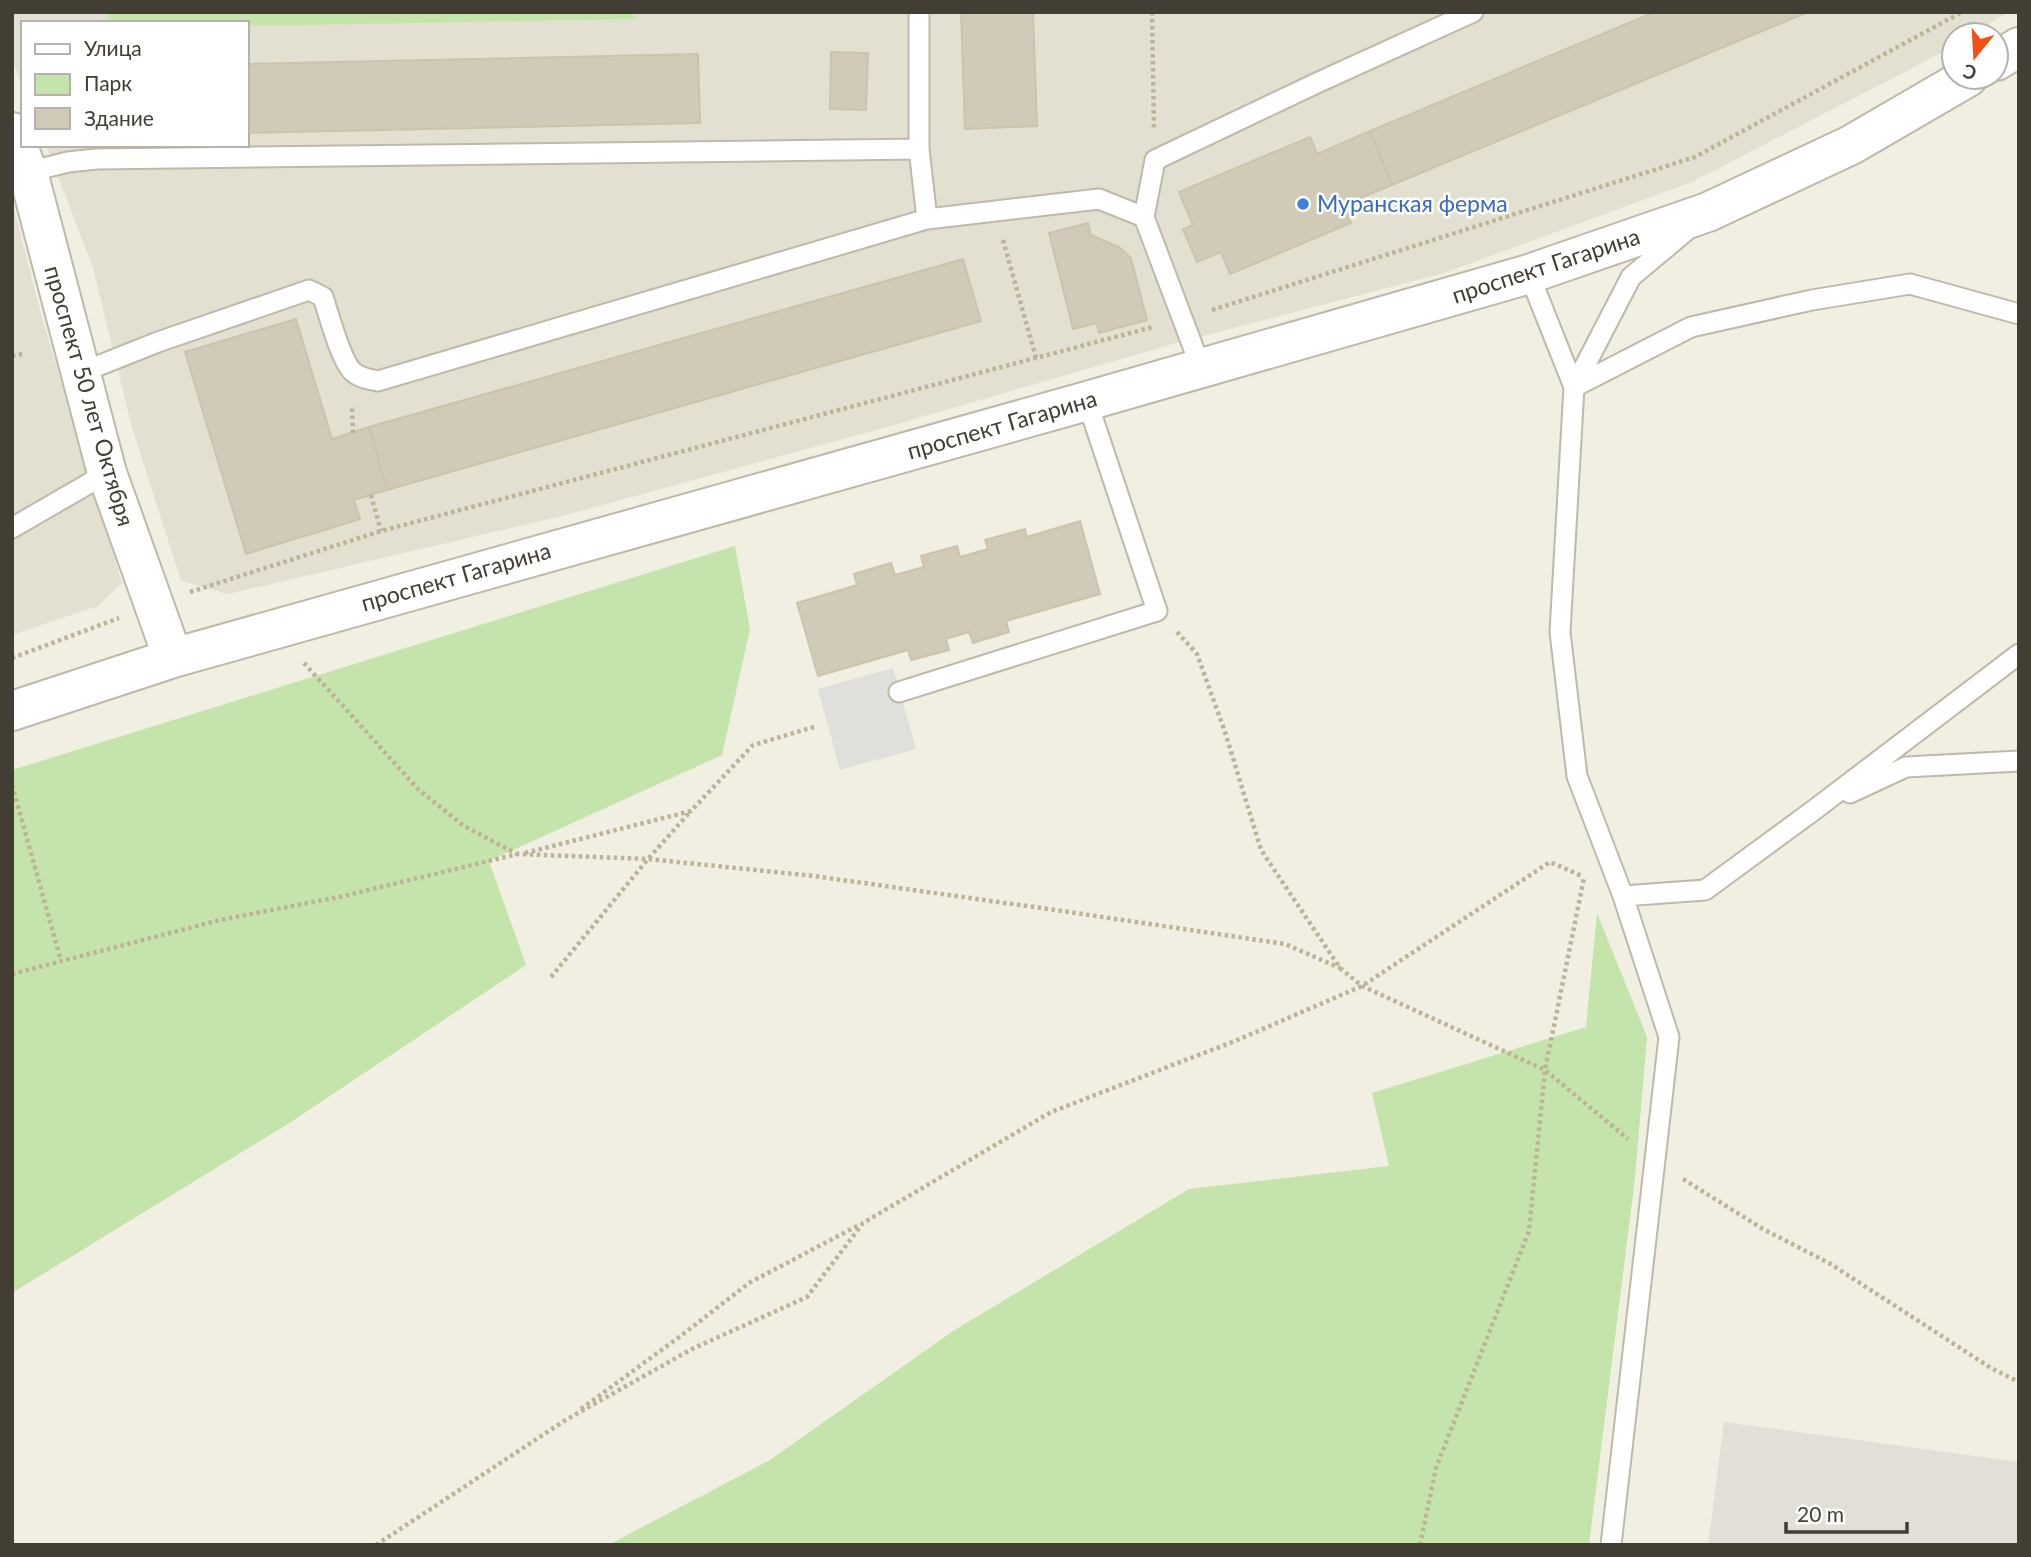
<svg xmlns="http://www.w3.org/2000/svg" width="2031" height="1557" viewBox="0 0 2031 1557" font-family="Lato,sans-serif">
  <rect width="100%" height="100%" fill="#f1eee2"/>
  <path fill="#e4e0d1" d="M 12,12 L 2008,12 L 1972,35 L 1954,35 L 1953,47 L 1692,182 L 1444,273 L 1180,342 L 894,425 L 562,516 L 228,594 L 181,581 L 131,424 L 93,268 L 46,145 L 247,145 L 247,23 L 23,23 L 23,86 L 12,60 Z
    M 12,201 L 42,318 L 122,583 L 98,606 L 12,635 Z"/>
  <path fill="#e2dfd8" d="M 1724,1422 L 2019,1462 L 2019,1545 L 1708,1545 Z"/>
  <path fill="#c5e4ac" d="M 105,12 L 628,12 L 639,19 L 247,26 L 247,23 L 114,23 Z
    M 735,546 L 750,629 L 722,755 L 489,861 L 526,965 L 291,1122 L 12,1293 L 12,770 Z
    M 1597,913 L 1647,1037 L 1635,1178 L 1589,1545 L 608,1545 L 770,1460 L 953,1331 L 1189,1189 L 1389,1166 L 1372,1093 L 1586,1027 Z"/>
  <path fill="#e1dfdb" d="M 893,668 L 916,749 L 840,770 L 818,689 Z"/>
  <path fill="#d2cab8" stroke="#ccc3ac" stroke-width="2" d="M 961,12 L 1033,12 L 1037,126 L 965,129 Z
    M 1655,12 L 1808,12 L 1392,185 L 1370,131 Z
    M 831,52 L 868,53 L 866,110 L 830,109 Z
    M 698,54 L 700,123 L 247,133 L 247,64 Z
    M 1370,131 L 1392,185 L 1343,205 L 1351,223 L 1230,274 L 1221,252 L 1197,262 L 1183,229 L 1193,225 L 1179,192 L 1310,137 L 1317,154 Z
    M 1088,223 L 1091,235 L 1119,247 L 1131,258 L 1147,320 L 1099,333 L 1097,323 L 1073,329 L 1049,233 Z
    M 963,259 L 981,321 L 387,490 L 369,427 Z
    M 296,319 L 332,439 L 369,427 L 387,490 L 354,500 L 360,519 L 246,554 L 185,352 Z
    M 1080,521 L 1100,594 L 1006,621 L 1009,632 L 973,643 L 969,632 L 946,639 L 949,650 L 911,660 L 908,650 L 818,676 L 797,603 L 857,585 L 854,574 L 891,563 L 895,575 L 924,567 L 921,556 L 957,546 L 960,557 L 988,549 L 985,540 L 1025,529 L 1027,537 Z"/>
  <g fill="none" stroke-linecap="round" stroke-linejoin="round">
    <g stroke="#beb9a8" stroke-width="23">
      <path id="service" d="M 919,12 L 919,149 L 927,219
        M 28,172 L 68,162 L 97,159 L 919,149
        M 1529,274 L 1574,387 L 1560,632 L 1577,776 L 1623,896 L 1669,1037 L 1611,1545
        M 1201,368 L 1144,217 L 1155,160 L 1319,82 L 1473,12
        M 80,373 L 158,342 L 309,290 L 323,297 C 329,315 340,358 352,371 C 359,378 369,379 378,381 L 927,219 L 1099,199 L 1144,217
        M 1574,387 L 1691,327 L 1812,300 L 1910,284 L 2019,314
        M 1574,387 L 1631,277 L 1686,231
        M 12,528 L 107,473
        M 899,692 L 1157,611 L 1087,401
        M 1850,793 L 1906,767 L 2019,761
        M 1623,896 L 1705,890 L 1814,810 L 2019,654"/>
    </g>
    <g stroke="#beb9a8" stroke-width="42">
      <path id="tertiary" d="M 1996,61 L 2019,47
        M 12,132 L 28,172 L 107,473 L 173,658
        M 12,711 L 173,658 L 1087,401 L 1529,274 L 1708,212 L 1851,145 L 1968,77"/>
    </g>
    <path stroke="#bdb397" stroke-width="4.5" stroke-dasharray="3.5 3.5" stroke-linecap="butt" d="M 1152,12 L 1154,128
      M 1003,240 L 1036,358
      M 1212,310 L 1695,157 L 1962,12
      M 12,356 L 22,354
      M 353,433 L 352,408 L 355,407
      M 371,495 L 381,531
      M 190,592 L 381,531 L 1153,327
      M 1177,632 L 1197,654 L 1225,732 L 1261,850 L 1340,968 L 1362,986 L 1545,1070 L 1628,1139
      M 12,658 L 119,618
      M 304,663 L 419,790 L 464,826 L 517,854
      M 12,785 L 61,961
      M 525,853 L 691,811 L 753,745 L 814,727
      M 12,974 L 220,920 L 339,897 L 518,854 L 648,859 L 814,876 L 1055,910 L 1285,944 L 1340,968
      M 551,977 L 648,859 L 690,812
      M 1683,1179 L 1763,1229 L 1829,1263 L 1991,1368 L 2019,1382
      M 581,1409 L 682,1335 L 749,1283 L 859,1225
      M 376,1545 L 564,1421 L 692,1349 L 807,1297 L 863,1223 L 1051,1112 L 1235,1041 L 1362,986 L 1550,862 L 1582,876
      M 1420,1545 L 1436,1468 L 1529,1231 L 1545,1070 L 1584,878"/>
    <use href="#service" stroke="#fff" stroke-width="19"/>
    <use href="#tertiary" stroke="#fff" stroke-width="38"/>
  </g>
  <circle fill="#3f7fe0" stroke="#fff" stroke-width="2.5" cx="1303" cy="204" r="7"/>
  <g text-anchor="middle" stroke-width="5" stroke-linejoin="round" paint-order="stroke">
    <g font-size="23" fill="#366cbe" stroke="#fff" text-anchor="start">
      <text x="1317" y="212">Муранская ферма</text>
    </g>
    <g font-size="23" fill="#423e33" stroke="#fff">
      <text transform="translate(1546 266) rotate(-18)" y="8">проспект Гагарина</text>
      <text transform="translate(89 396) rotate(74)" y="8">проспект 50 лет Октября</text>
      <text transform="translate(1002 425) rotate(-16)" y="8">проспект Гагарина</text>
      <text transform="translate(456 577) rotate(-16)" y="8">проспект Гагарина</text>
    </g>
  </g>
  <rect width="2031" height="1557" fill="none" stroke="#423e33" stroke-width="28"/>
  <rect x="21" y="21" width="228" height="126" fill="#ffffff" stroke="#b3b2ad" stroke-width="2"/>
  <rect x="35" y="44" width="35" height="10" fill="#ffffff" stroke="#b3b2ad" stroke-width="2"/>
  <text x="84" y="56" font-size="21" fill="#423e33">Улица</text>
  <rect x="35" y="74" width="35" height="21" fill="#c5e4ac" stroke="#b3b2ad" stroke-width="2"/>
  <text x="84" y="91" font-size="21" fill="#423e33">Парк</text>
  <rect x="35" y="108" width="35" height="21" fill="#d2cab8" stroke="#b3b2ad" stroke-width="2"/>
  <text x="84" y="126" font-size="21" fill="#423e33">Здание</text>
  <g transform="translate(1975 56) rotate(198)"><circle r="33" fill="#ffffff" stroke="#b3b2ad" stroke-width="2"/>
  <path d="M0-5L12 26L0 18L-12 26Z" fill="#f34f17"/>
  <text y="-10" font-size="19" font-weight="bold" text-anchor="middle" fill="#423e33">С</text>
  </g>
  <path d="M1786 1522v10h121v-10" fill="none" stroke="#423e33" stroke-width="3.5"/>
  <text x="1797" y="1522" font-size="21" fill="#423e33" stroke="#ffffff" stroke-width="5" paint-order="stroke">20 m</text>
</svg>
